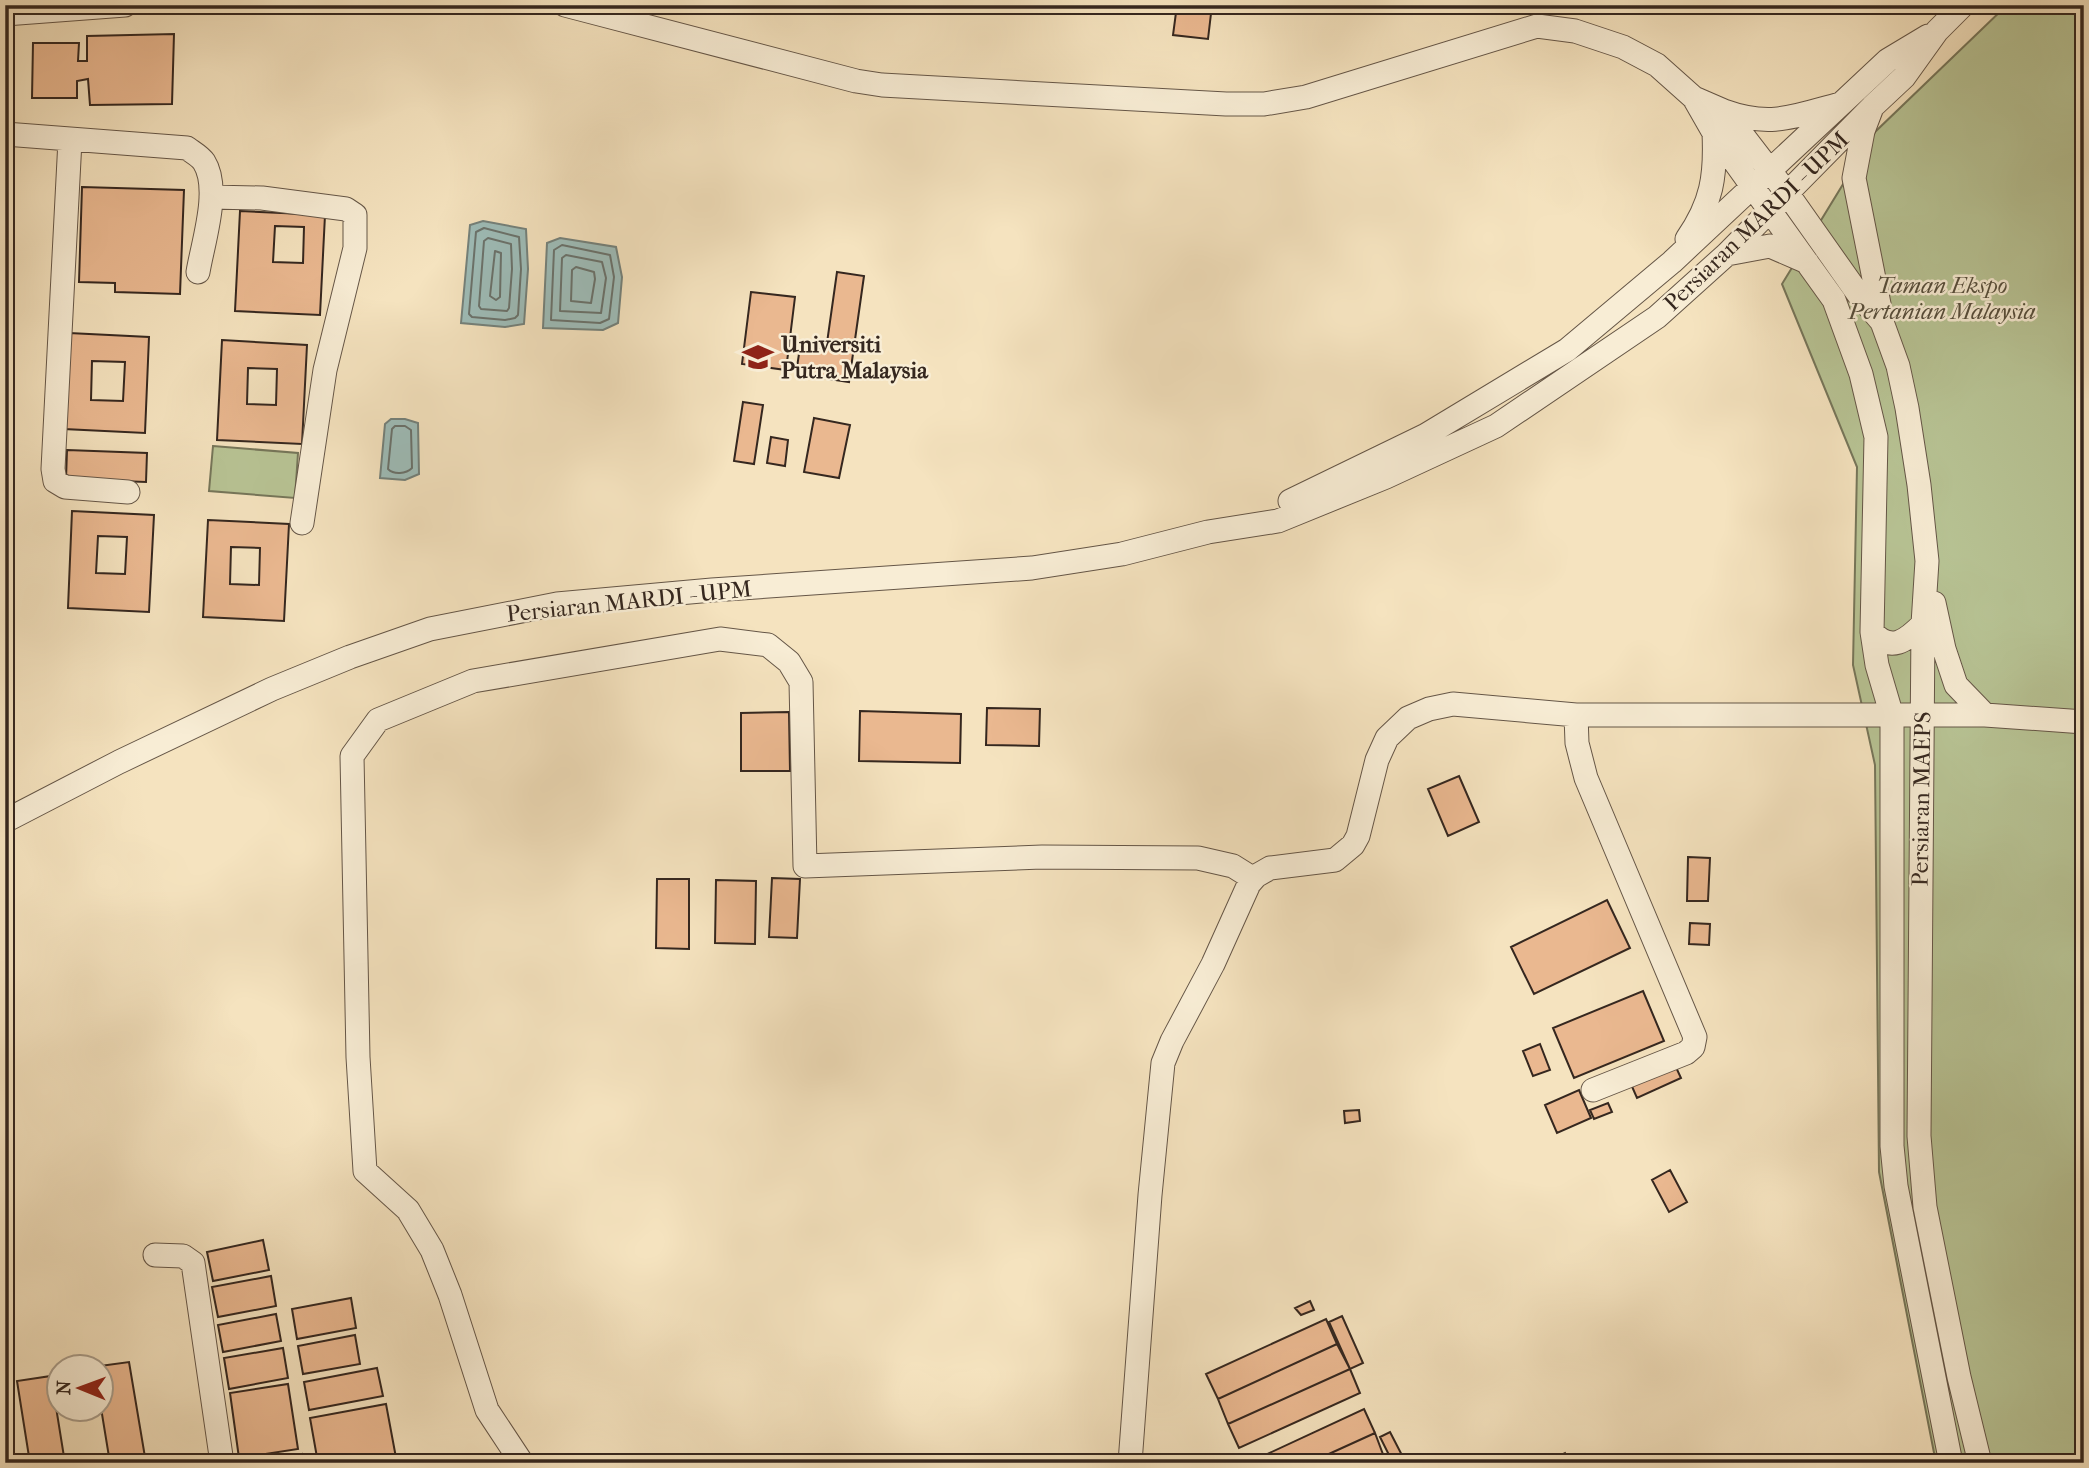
<svg xmlns="http://www.w3.org/2000/svg" width="2089" height="1468" viewBox="0 0 2089 1468" font-family="'IM FELL French Canon',serif">
  <rect width="100%" height="100%" fill="#f5e3bf"/>
  <filter id="stains"><feTurbulence type="fractalNoise" baseFrequency=".00286" numOctaves="4"/><feColorMatrix values="0 0 0 0 .2 0 0 0 0 .09 0 0 0 0 .02 0 0 0 .5 -.17"/></filter>
  <radialGradient id="worn" r=".72"><stop offset=".6" stop-color="#630" stop-opacity="0"/><stop offset="1" stop-color="#630" stop-opacity=".3"/></radialGradient>
  <path fill="#b8c495" stroke="#76765a" stroke-width="2" d="M 2007,5 L 2084,5 L 2084,1463 L 1936,1463 L 1879,1172 L 1875,765 L 1853,665 L 1857,467 L 1782,284 L 1875,132 Z
    M 213,446 L 298,453 L 295,498 L 209,491 Z"/>
  <path fill="#9ebdb9" stroke="#74817b" stroke-width="2" d="M 483,221 L 526,229 L 528,269 L 524,324 L 505,327 L 461,323 L 470,225 Z
    M 560,238 L 616,247 L 622,277 L 618,323 L 603,330 L 543,328 L 547,243 Z
    M 391,419 L 405,419 L 418,423 L 419,474 L 405,480 L 380,478 L 385,424 Z"/>
  <g fill="none" stroke-linecap="round" stroke-linejoin="round">
    <path stroke="#6a726c" stroke-width="2" d="M 484,228 L 519,237 L 521,269 L 518,315 L 515,318 L 505,320 L 472,317 L 469,314 L 476,232 Z
      M 488,238 L 511,244 L 512,269 L 509,308 L 507,311 L 481,309 L 479,306 L 484,241 Z
      M 562,245 L 610,255 L 614,277 L 609,319 L 600,323 L 551,320 L 554,250 Z
      M 495,251 L 501,253 L 500,297 L 496,300 L 490,296 Z
      M 566,255 L 602,262 L 606,278 L 601,313 L 560,311 L 562,258 Z
      M 576,267 L 594,272 L 595,279 L 591,303 L 571,301 L 572,270 Z
      M 395,426 L 405,426 L 411,430 L 412,468 C 406,474 394,475 388,469 L 392,429 Z"/>
  </g>
  <path fill="#eab890" stroke="#35271f" stroke-width="2" fill-rule="evenodd" d="M 1177,5 L 1212,5 L 1208,39 L 1173,35 Z
    M 174,34 L 172,104 L 90,105 L 88,79 L 77,81 L 77,98 L 32,98 L 33,43 L 79,43 L 78,61 L 87,61 L 87,36 Z
    M 82,187 L 184,190 L 180,294 L 115,292 L 115,283 L 79,282 Z
    M 240,211 L 325,215 L 320,315 L 235,311 ZM 275,226 L 304,227 L 303,263 L 273,262 Z
    M 837,272 L 864,276 L 849,382 L 796,374 L 800,347 L 826,350 Z
    M 751,292 L 795,297 L 786,370 L 742,364 Z
    M 69,333 L 149,337 L 145,433 L 64,429 ZM 92,361 L 125,362 L 123,401 L 91,400 Z
    M 222,340 L 307,345 L 302,444 L 217,440 ZM 248,368 L 277,369 L 276,405 L 247,404 Z
    M 743,402 L 763,405 L 754,464 L 734,461 Z
    M 814,418 L 850,425 L 839,478 L 804,472 Z
    M 771,437 L 788,440 L 785,466 L 767,463 Z
    M 67,450 L 147,453 L 146,482 L 66,479 Z
    M 72,511 L 154,515 L 149,612 L 68,608 ZM 98,536 L 127,537 L 125,574 L 96,573 Z
    M 208,520 L 289,524 L 284,621 L 203,617 ZM 231,547 L 260,548 L 259,585 L 230,584 Z
    M 987,708 L 1040,709 L 1039,746 L 986,745 Z
    M 860,711 L 961,714 L 960,763 L 859,761 Z
    M 789,712 L 790,771 L 741,771 L 741,713 Z
    M 1459,776 L 1479,822 L 1448,836 L 1428,789 Z
    M 1688,857 L 1710,858 L 1708,901 L 1687,901 Z
    M 772,878 L 800,879 L 797,938 L 769,937 Z
    M 657,879 L 689,879 L 689,949 L 656,948 Z
    M 716,880 L 756,881 L 755,944 L 715,943 Z
    M 1607,900 L 1630,948 L 1534,994 L 1511,947 Z
    M 1690,923 L 1710,924 L 1709,945 L 1689,944 Z
    M 1643,991 L 1664,1041 L 1574,1078 L 1553,1028 Z
    M 1540,1044 L 1550,1070 L 1533,1076 L 1523,1051 Z
    M 1674,1063 L 1681,1078 L 1637,1098 L 1630,1082 Z
    M 1579,1090 L 1591,1118 L 1557,1133 L 1545,1105 Z
    M 1608,1103 L 1612,1112 L 1594,1119 L 1590,1110 Z
    M 1359,1110 L 1360,1121 L 1345,1123 L 1344,1111 Z
    M 1670,1170 L 1687,1202 L 1669,1212 L 1652,1180 Z
    M 263,1240 L 269,1270 L 213,1281 L 207,1252 Z
    M 271,1276 L 276,1306 L 218,1317 L 212,1287 Z
    M 351,1298 L 356,1328 L 297,1339 L 292,1309 Z
    M 1310,1301 L 1314,1310 L 1301,1315 L 1295,1308 Z
    M 276,1314 L 281,1341 L 223,1352 L 218,1325 Z
    M 1342,1316 L 1363,1363 L 1350,1369 L 1329,1322 Z
    M 1326,1319 L 1337,1344 L 1218,1399 L 1206,1374 Z
    M 355,1335 L 360,1364 L 303,1374 L 298,1346 Z
    M 1337,1344 L 1350,1369 L 1228,1424 L 1218,1399 Z
    M 283,1348 L 288,1378 L 229,1389 L 224,1358 Z
    M 129,1362 L 146,1463 L 110,1463 L 101,1408 L 102,1366 L 100,1366 Z
    M 377,1368 L 383,1396 L 309,1410 L 304,1382 Z
    M 1350,1369 L 1360,1393 L 1239,1448 L 1228,1424 Z
    M 51,1376 L 65,1463 L 30,1463 L 17,1381 Z
    M 288,1384 L 298,1449 L 239,1458 L 230,1393 Z
    M 386,1404 L 397,1463 L 318,1463 L 310,1418 Z
    M 1364,1409 L 1375,1433 L 1309,1463 L 1248,1463 Z
    M 1390,1432 L 1406,1463 L 1393,1463 L 1380,1437 Z
    M 1375,1433 L 1384,1457 L 1372,1463 L 1309,1463 Z
    M 1565,1453 L 1569,1463 L 1544,1463 Z
    M 302,1454 L 303,1463 L 248,1463 Z"/>
  <g fill="none" stroke-linecap="round" stroke-linejoin="round">
    <g stroke="#655647" stroke-width="25">
      <path id="minor" d="M 565,5 L 856,81 L 882,85 L 1226,104 L 1264,104 L 1306,97 L 1537,26 L 1575,31 L 1623,47 L 1657,65 L 1694,98 L 1714,133 L 1834,300 L 1861,374 L 1876,437 L 1872,632 L 1877,665 L 1892,716 L 1892,1146 L 1896,1186 L 1951,1463
        M 5,14 L 125,5
        M 1694,98 L 1724,111 L 1787,193 L 1859,295 L 1882,322 L 1898,366 L 1907,408 L 1919,485 L 1927,561 L 1923,624 L 1919,1136 L 1925,1207 L 1959,1377 L 1980,1463
        M 1871,110 L 1863,131 L 1854,178 L 1882,319
        M 1724,111 C 1771,128 1795,116 1840,104
        M 5,134 L 187,148 C 192,152 200,156 204,162 C 221,189 203,242 198,272
        M 70,140 L 53,469 L 55,481 L 65,487 L 128,492
        M 211,197 L 262,198 L 346,209 L 355,215 L 355,248 L 325,370 L 302,523
        M 1687,239 C 1712,203 1716,176 1714,133
        M 1727,254 L 1770,246 L 1807,262
        M 1290,501 L 1426,435 L 1567,350 L 1672,262 L 1888,60 L 1928,36
        M 1934,603 L 1944,649 L 1956,685 L 1985,715
        M 1872,632 C 1891,653 1906,641 1923,624
        M 1576,715 L 1577,743 L 1586,778 L 1695,1037 L 1693,1047 L 1686,1053 L 1593,1090
        M 5,821 L 119,762 L 272,689 L 350,657 L 430,629 L 557,604 L 712,590 L 1032,568 L 1122,554 L 1208,532 L 1278,521 L 1386,477 L 1496,426 L 1657,317 L 1727,254 L 1872,107 L 1904,77 L 1937,31 L 1963,5
        M 155,1255 L 183,1256 L 193,1263 L 222,1463
        M 522,1463 L 487,1410 L 450,1295 L 432,1250 L 408,1210 L 365,1171 L 358,1057 L 352,756 L 378,720 L 473,681 L 720,639 L 768,645 L 789,662 L 801,682 L 805,866 L 1042,857 L 1198,858 L 1233,866 L 1249,876 L 1256,876 L 1270,868 L 1335,860 L 1353,845 L 1358,836 L 1377,760 L 1387,738 L 1408,718 L 1429,709 L 1453,704 L 1576,715 L 1985,715 L 2084,722
        M 1130,1463 L 1150,1195 L 1163,1063 L 1172,1041 L 1213,964 L 1249,884 L 1256,876"/>
    </g>
    <use href="#minor" stroke="#f8edd5" stroke-width="23"/>
  </g>
  <defs>
    <g id="university-bare" transform="scale(2.415)"><path d="M0-5L7-2L0 1L-7-2ZM-4 1L0 2.5L4 1V4Q0 6-4 4Z" fill="#8f2418" stroke="#f8edd5" stroke-width="2.5" paint-order="stroke"/></g>
  </defs>
  <g fill-rule="evenodd">
    <use href="#university-bare" x="758" y="357"/>
  </g>
  <g text-anchor="middle" stroke-width="5" stroke-linejoin="round" paint-order="stroke">
    <g font-size="23" fill="#35271f" stroke="#f8edd5">
      <text transform="translate(1756 221) rotate(-44)" y="8">Persiaran MARDI - UPM</text>
      <text transform="translate(629 601) rotate(-6)" y="8">Persiaran MARDI - UPM</text>
      <text transform="translate(1921 799) rotate(-89)" y="8">Persiaran MAEPS</text>
    </g>
    <g font-size="23" font-style="italic" fill="#564e3c" stroke="#f8edd5">
      <text x="1942" y="293">Taman Ekspo<tspan x="1942" dy="26">Pertanian Malaysia</tspan></text>
    </g>
    <g font-size="23" font-weight="bold" fill="#35271f" stroke="#f8edd5" text-anchor="start">
      <text x="781" y="352">Universiti<tspan x="781" dy="26">Putra Malaysia</tspan></text>
    </g>
  </g>
  <rect width="2089" height="1468" fill="none" stroke="#f5e3bf" stroke-width="28"/>
  <rect x="7" y="7" width="2075" height="1454" fill="none" stroke="#35271f" stroke-width="3.5"/>
  <rect x="14" y="14" width="2061" height="1440" fill="none" stroke="#35271f" stroke-width="2"/>
  <g transform="translate(80 1388) rotate(271)"><circle r="33" fill="#f8edd5" stroke="#aa9e8c" stroke-width="2"/>
  <path d="M0-5L12 26L0 18L-12 26Z" fill="#8f2418"/>
  <text y="-10" font-size="19" font-weight="bold" text-anchor="middle" fill="#35271f">N</text>
  </g>
  <rect width="100%" height="100%" filter="url(#stains)"/>
  <rect width="100%" height="100%" fill="url(#worn)"/>
</svg>
